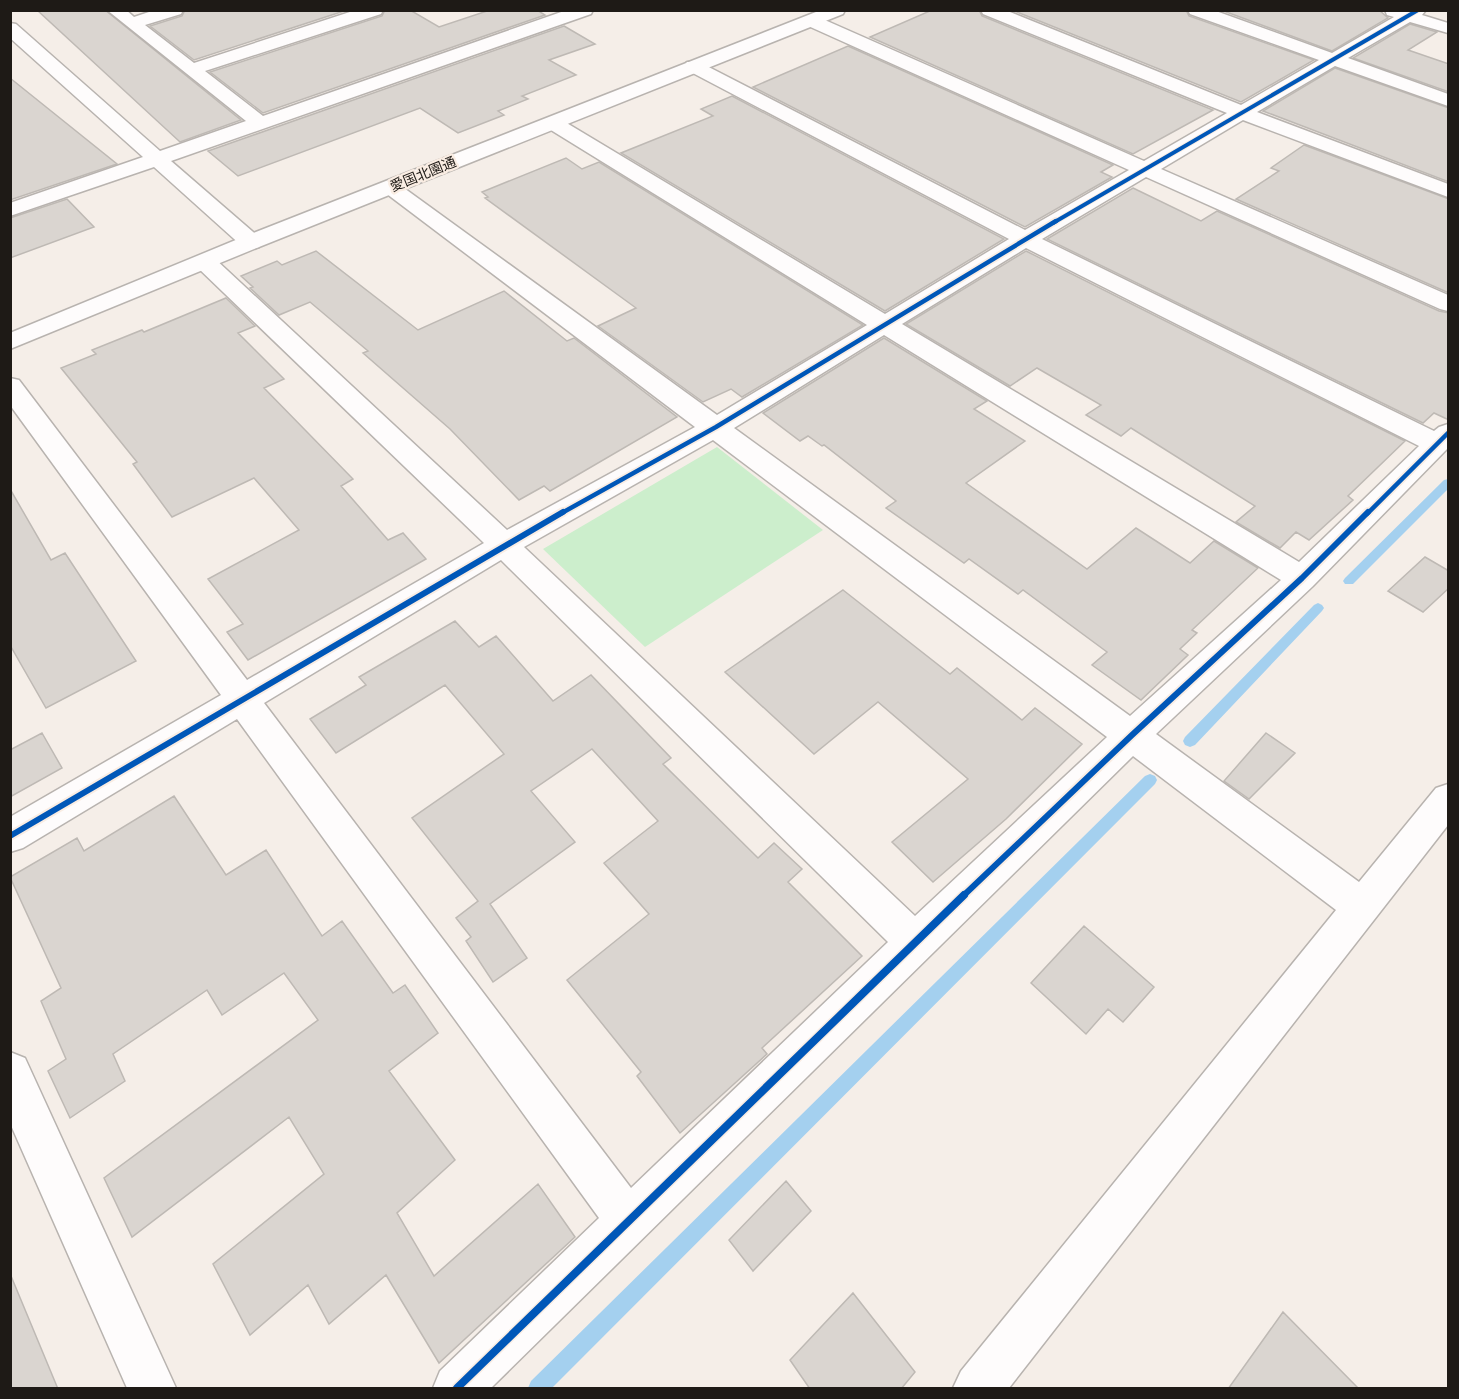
<svg xmlns="http://www.w3.org/2000/svg" width="1459" height="1399" viewBox="0 0 1459 1399" font-family="Cabin,'Noto Sans JP',sans-serif">
  <rect width="100%" height="100%" fill="#f5eee8"/>
  <path fill="#cec" d="M 717,447 L 823,530 L 645,647 L 543,549 Z"/>
  <g fill="none" stroke-linecap="round" stroke-linejoin="round">
    <path fill="#a4d0ef" fill-rule="evenodd" d="M 1448,479 L 1448,489 L 1353,584 L 1345,584 L 1343,581 L 1345,578 L 1444,480 Z
      M 1318,603 L 1322,605 L 1324,608 L 1322,611 L 1195,745 L 1190,747 L 1185,745 L 1183,741 L 1185,737 L 1314,605 Z
      M 1150,774 L 1155,776 L 1157,780 L 1155,784 L 552,1388 L 528,1388 L 531,1381 L 1145,776 Z"/>
  </g>
  <path fill="#dad5d0" stroke="#beb9b4" stroke-width="1.5" d="M 37,10 L 105,10 L 241,120 L 180,142 Z
    M 185,10 L 347,10 L 194,60 L 150,26 L 182,16 Z
    M 385,10 L 410,10 L 439,27 L 490,10 L 537,10 L 545,15 L 263,113 L 210,72 L 382,16 Z
    M 932,10 L 979,10 L 982,16 L 1213,110 L 1133,154 L 870,37 Z
    M 1012,10 L 1186,10 L 1189,16 L 1314,60 L 1241,102 Z
    M 1221,10 L 1379,10 L 1388,18 L 1332,51 Z
    M 1410,24 L 1437,32 L 1408,50 L 1449,64 L 1449,92 L 1353,58 Z
    M 564,26 L 595,44 L 549,60 L 576,75 L 522,96 L 528,99 L 498,111 L 504,115 L 458,133 L 420,108 L 238,176 L 208,151 Z
    M 848,46 L 1113,165 L 1101,172 L 1112,177 L 1025,227 L 753,87 Z
    M 1335,68 L 1449,108 L 1449,182 L 1263,111 Z
    M 10,78 L 117,164 L 10,200 Z
    M 732,96 L 1004,239 L 885,311 L 621,153 L 713,116 L 701,109 Z
    M 1304,145 L 1449,199 L 1449,293 L 1236,199 L 1279,171 L 1271,168 Z
    M 566,158 L 582,169 L 599,162 L 863,325 L 742,397 L 731,389 L 703,402 L 598,326 L 636,308 L 485,198 L 488,197 L 482,192 Z
    M 1133,188 L 1201,221 L 1217,211 L 1439,311 L 1449,313 L 1449,420 L 1434,413 L 1423,423 L 1047,239 Z
    M 67,199 L 94,227 L 10,258 L 10,218 Z
    M 316,251 L 418,330 L 504,291 L 567,341 L 574,338 L 677,417 L 550,491 L 544,486 L 519,500 L 450,429 L 363,353 L 368,351 L 310,302 L 279,315 L 250,288 L 253,287 L 241,276 L 277,261 L 282,265 Z
    M 1026,251 L 1405,441 L 1348,496 L 1353,500 L 1309,540 L 1296,532 L 1280,548 L 1236,522 L 1255,506 L 1131,428 L 1121,436 L 1086,415 L 1101,405 L 1037,368 L 1010,386 L 906,324 Z
    M 226,298 L 255,326 L 238,333 L 284,379 L 264,388 L 353,479 L 341,486 L 388,540 L 403,533 L 426,559 L 248,660 L 227,632 L 243,624 L 208,579 L 299,530 L 254,478 L 172,517 L 133,464 L 137,462 L 61,368 L 96,354 L 92,350 L 142,330 L 144,332 Z
    M 884,338 L 987,401 L 974,409 L 1025,441 L 966,483 L 1087,569 L 1136,528 L 1190,563 L 1214,541 L 1258,568 L 1192,630 L 1197,633 L 1180,649 L 1188,655 L 1141,700 L 1092,665 L 1107,652 L 1023,590 L 1018,594 L 969,559 L 964,563 L 886,508 L 896,501 L 824,445 L 822,446 L 808,436 L 800,441 L 763,413 Z
    M 10,489 L 51,560 L 65,553 L 136,661 L 46,708 L 10,645 Z
    M 1425,557 L 1449,571 L 1449,588 L 1423,612 L 1388,591 Z
    M 843,590 L 950,674 L 957,668 L 1022,720 L 1035,708 L 1082,744 L 1006,819 L 933,882 L 892,842 L 968,779 L 878,702 L 814,754 L 725,672 Z
    M 455,621 L 479,647 L 496,636 L 553,701 L 591,675 L 671,758 L 663,764 L 758,858 L 774,843 L 802,869 L 788,882 L 862,956 L 762,1048 L 767,1054 L 680,1133 L 637,1076 L 641,1072 L 567,980 L 649,914 L 604,863 L 658,821 L 592,749 L 531,791 L 575,842 L 490,904 L 527,958 L 493,982 L 466,941 L 471,937 L 456,918 L 478,901 L 412,818 L 504,754 L 445,685 L 336,753 L 310,719 L 366,685 L 359,677 Z
    M 42,733 L 62,768 L 10,797 L 10,750 Z
    M 1266,733 L 1295,753 L 1249,799 L 1224,781 Z
    M 174,796 L 226,875 L 266,850 L 322,936 L 342,921 L 393,993 L 405,985 L 438,1033 L 389,1071 L 455,1160 L 397,1213 L 434,1276 L 538,1184 L 575,1237 L 439,1363 L 386,1275 L 329,1324 L 308,1285 L 250,1335 L 213,1264 L 324,1174 L 289,1117 L 132,1237 L 104,1178 L 318,1020 L 284,973 L 222,1015 L 207,990 L 113,1054 L 125,1081 L 70,1118 L 48,1071 L 66,1059 L 41,1001 L 61,988 L 10,877 L 77,838 L 84,851 Z
    M 1084,926 L 1154,987 L 1123,1022 L 1108,1009 L 1086,1034 L 1031,983 Z
    M 786,1181 L 811,1211 L 753,1271 L 729,1240 Z
    M 10,1276 L 11,1276 L 58,1389 L 10,1389 Z
    M 853,1293 L 915,1372 L 901,1389 L 810,1389 L 790,1360 Z
    M 1283,1312 L 1359,1389 L 1228,1389 Z"/>
  <g fill="none" stroke-linecap="round" stroke-linejoin="round">
    <g stroke="#b8b3af" stroke-width="3">
      <path id="minor" d="M 107,10 L 126,10 L 134,17 L 155,10 L 183,10 L 181,14 L 145,25 L 194,63 L 356,10 L 383,10 L 381,14 L 205,71 L 263,116 L 567,10 L 593,10 L 591,14 L 171,161 L 259,237 L 262,242 L 259,247 L 251,249 L 243,247 L 154,167 L 10,216 L 10,203 L 143,157 L 10,38 L 10,23 L 16,24 L 160,151 L 246,121 Z
        M 981,10 L 1005,10 L 1241,105 L 1319,60 L 1190,14 L 1188,10 L 1213,10 L 1332,53 L 1394,17 L 1387,15 L 1385,10 L 1426,10 L 1422,15 L 1448,23 L 1448,33 L 1410,22 L 1348,58 L 1448,94 L 1448,106 L 1335,66 L 1257,112 L 1448,184 L 1448,197 L 1243,120 L 1161,169 L 1448,295 L 1448,311 L 1440,309 L 1146,177 L 1042,239 L 1434,431 L 1439,427 L 1448,424 L 1448,448 L 1313,586 L 1156,734 L 1359,882 L 1436,788 L 1448,784 L 1448,825 L 1009,1388 L 953,1388 L 961,1371 L 1336,910 L 1133,756 L 491,1388 L 433,1388 L 440,1371 L 599,1218 L 237,719 L 23,848 L 10,852 L 10,817 L 221,695 L 10,405 L 10,378 L 19,380 L 247,680 L 484,543 L 197,267 L 194,262 L 197,257 L 205,255 L 213,257 L 507,530 L 695,427 L 383,191 L 380,187 L 383,183 L 390,181 L 397,183 L 717,415 L 867,325 L 546,127 L 543,123 L 546,119 L 560,119 L 885,314 L 1009,239 L 687,70 L 684,66 L 687,62 L 699,62 L 1025,230 L 1129,170 L 806,25 L 803,21 L 806,17 L 818,17 L 1144,161 L 1227,113 L 983,14 ZM 1026,248 L 1419,446 L 1299,562 L 902,324 ZM 884,335 L 1281,580 L 1130,716 L 734,428 ZM 713,440 L 1107,737 L 915,916 L 524,547 ZM 501,560 L 888,942 L 631,1188 L 264,703 Z
        M 10,1052 L 25,1058 L 176,1388 L 127,1388 L 10,1123 Z"/>
    </g>
    <g stroke="#b8b3af" stroke-width="3">
      <path id="tertiary" d="M 821,10 L 845,10 L 843,14 L 259,247 L 10,349 L 10,333 L 243,237 Z"/>
    </g>
    <use href="#minor" fill="#fefcfc" fill-rule="evenodd"/>
    <use href="#tertiary" fill="#fefcfc" fill-rule="evenodd"/>
    <g stroke="#faede3" stroke-width="6">
      <path id="cycleway-far3" d="M 1053,223 L 1418,10"/>
    </g>
    <g stroke="#faede3" stroke-width="8">
      <path id="cycleway-far2" d="M 560,514 L 716,427 L 1056,221
        M 1367,514 L 1448,433"/>
    </g>
    <g stroke="#faede3" stroke-width="10">
      <path id="cycleway-far1" d="M 10,836 L 563,512
        M 962,897 L 1132,735 L 1302,578 L 1368,512"/>
    </g>
    <g stroke="#faede3" stroke-width="11">
      <path id="cycleway" d="M 457,1388 L 964,895"/>
    </g>
    <use href="#cycleway-far3" stroke="#0057b8" stroke-width="4"/>
    <use href="#cycleway-far2" stroke="#0057b8" stroke-width="4.5"/>
    <use href="#cycleway-far1" stroke="#0057b8" stroke-width="6"/>
    <use href="#cycleway" stroke="#0057b8" stroke-width="8"/>
  </g>
  <g text-anchor="middle" stroke-width="4.5" stroke-linejoin="round" paint-order="stroke">
    <g font-size="14" fill="#1e1a16" stroke="#faede3">
      <text transform="translate(423 174) rotate(-22)" y="5">愛国北園通</text>
    </g>
  </g>
  <rect width="1459" height="1399" fill="none" stroke="#1e1a16" stroke-width="24"/>
</svg>
